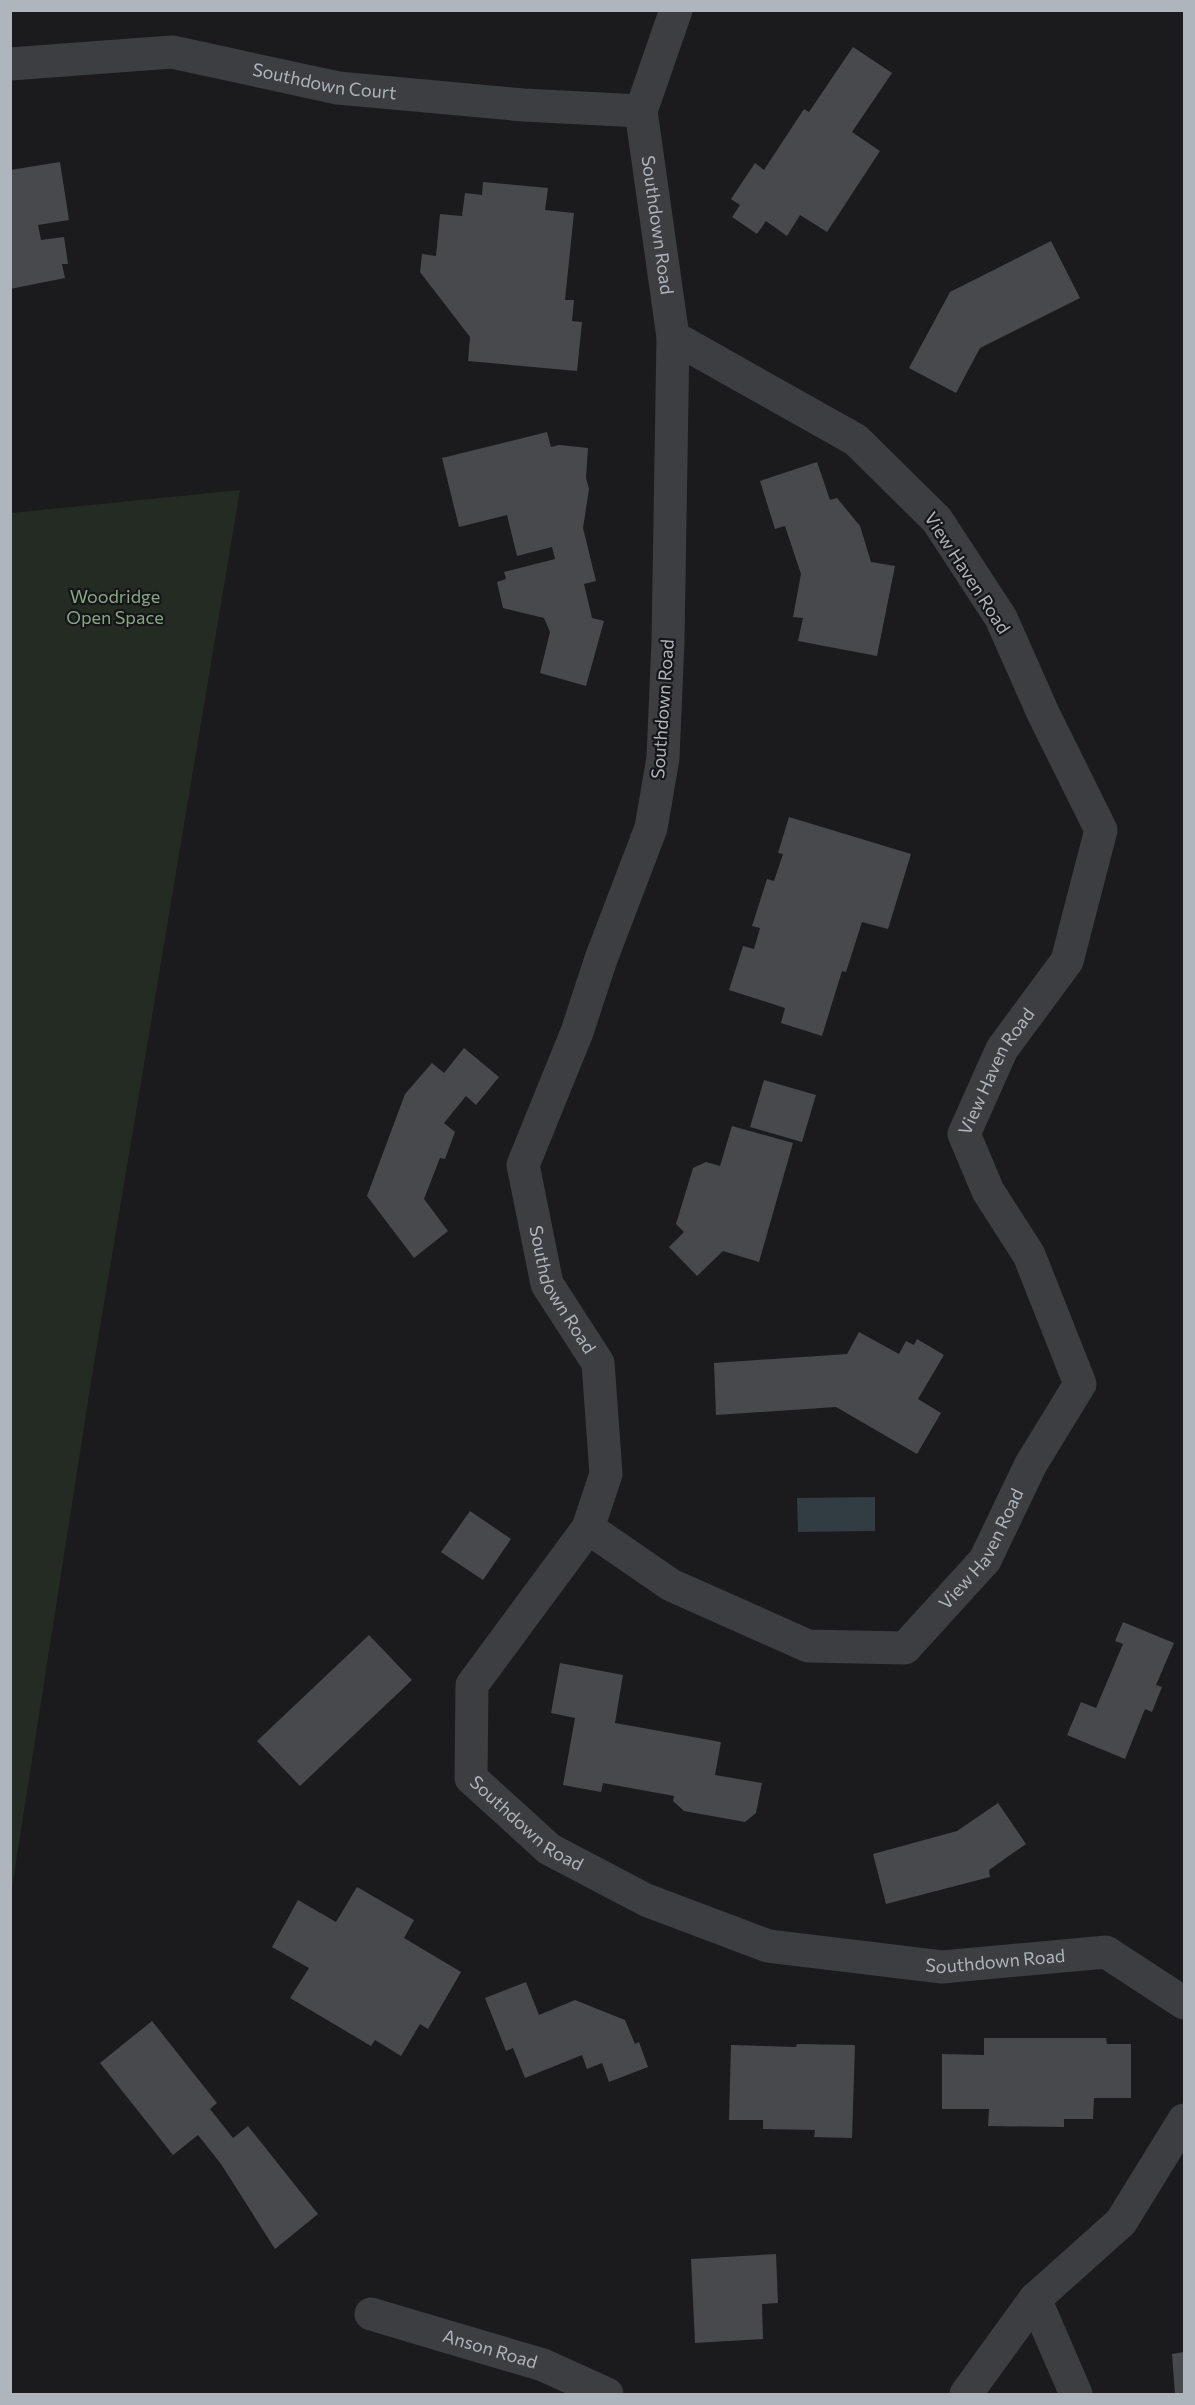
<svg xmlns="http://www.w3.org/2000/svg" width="1195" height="2405" viewBox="0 0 1195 2405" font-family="Commissioner,sans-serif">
  <rect width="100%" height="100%" fill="#1b1b1d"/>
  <path fill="#232b23" d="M 240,490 L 94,1363 L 11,1894 L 11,513 Z"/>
  <path fill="#313d42" d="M 875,1497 L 875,1531 L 798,1532 L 797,1498 Z"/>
  <path fill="#48494d" d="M 853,47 L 892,73 L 852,132 L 880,151 L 827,232 L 800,215 L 787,236 L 766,221 L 757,234 L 732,217 L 740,205 L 731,199 L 755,163 L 764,170 L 804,109 L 809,112 Z
    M 60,162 L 69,220 L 38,225 L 41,240 L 64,237 L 68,264 L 62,264 L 65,278 L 10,289 L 10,170 Z
    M 483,182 L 548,188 L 545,210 L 574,213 L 565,300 L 574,300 L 572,321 L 582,322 L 577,371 L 468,361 L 470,337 L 420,272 L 422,254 L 436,256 L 440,214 L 462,216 L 465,193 L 482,195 Z
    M 1051,241 L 1080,298 L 980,348 L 956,393 L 909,368 L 950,292 Z
    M 547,432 L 551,447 L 559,445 L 588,448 L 586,478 L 589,489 L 583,528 L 596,581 L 584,584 L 592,618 L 604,621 L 586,686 L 540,673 L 550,632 L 544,618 L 503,608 L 497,582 L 506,579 L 504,572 L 555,559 L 552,547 L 517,556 L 507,515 L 459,527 L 442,458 Z
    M 817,462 L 830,500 L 837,498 L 860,526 L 871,562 L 895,566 L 877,656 L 798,641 L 803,618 L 793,617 L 801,574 L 785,526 L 775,529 L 760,481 Z
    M 789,817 L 911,854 L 888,929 L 862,922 L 846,972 L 842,971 L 822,1036 L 781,1023 L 785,1008 L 729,990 L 743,946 L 754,949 L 760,928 L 752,926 L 767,879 L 774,881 L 783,854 L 778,853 Z
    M 464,1048 L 499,1077 L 476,1105 L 466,1096 L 444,1123 L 455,1132 L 445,1159 L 440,1158 L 424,1199 L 448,1231 L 414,1258 L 367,1196 L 405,1094 L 432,1063 L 444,1073 Z
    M 764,1080 L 816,1095 L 802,1142 L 750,1127 Z
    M 732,1126 L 793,1143 L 759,1262 L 723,1251 L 697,1276 L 669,1247 L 684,1232 L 676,1224 L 693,1168 L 706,1162 L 720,1166 Z
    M 859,1332 L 899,1354 L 906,1341 L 914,1345 L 917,1339 L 944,1355 L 918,1399 L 941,1413 L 917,1454 L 836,1407 L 716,1415 L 714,1363 L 847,1354 Z
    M 470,1511 L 511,1539 L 483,1580 L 441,1552 Z
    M 1123,1622 L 1174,1643 L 1156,1685 L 1162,1687 L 1152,1712 L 1145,1709 L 1125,1759 L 1067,1735 L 1081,1702 L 1096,1708 L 1123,1644 L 1115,1641 Z
    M 369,1635 L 412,1680 L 300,1786 L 257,1741 Z
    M 560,1663 L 623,1675 L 615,1723 L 721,1742 L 715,1775 L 762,1783 L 756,1813 L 745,1822 L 684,1811 L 673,1801 L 674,1796 L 603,1783 L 601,1792 L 563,1785 L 575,1718 L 551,1713 Z
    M 998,1803 L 1026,1844 L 989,1870 L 990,1877 L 886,1904 L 873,1854 L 957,1831 Z
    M 357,1887 L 414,1920 L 404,1938 L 461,1972 L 428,2029 L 420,2024 L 401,2056 L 375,2040 L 371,2046 L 290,1998 L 309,1968 L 272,1947 L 298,1900 L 336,1922 Z
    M 526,1982 L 539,2015 L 575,2000 L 625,2020 L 635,2044 L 639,2042 L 648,2067 L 609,2082 L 602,2063 L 587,2069 L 582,2055 L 525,2078 L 513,2048 L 506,2051 L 485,1998 Z
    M 152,2021 L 217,2103 L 210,2109 L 233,2138 L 248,2126 L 318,2214 L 275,2249 L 221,2164 L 198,2135 L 173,2155 L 100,2063 Z
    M 984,2038 L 1106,2038 L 1107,2044 L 1131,2044 L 1131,2098 L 1094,2098 L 1093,2119 L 1064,2119 L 1064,2127 L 988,2126 L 989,2109 L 942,2109 L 942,2054 L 984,2055 Z
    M 797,2044 L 855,2045 L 852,2138 L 814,2137 L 815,2130 L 763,2129 L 763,2120 L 729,2120 L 731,2045 L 796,2047 Z
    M 776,2254 L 778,2303 L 762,2304 L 763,2339 L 695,2343 L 691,2259 Z
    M 1184,2352 L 1184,2393 L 1175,2394 L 1172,2354 Z"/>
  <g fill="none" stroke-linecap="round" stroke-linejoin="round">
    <g stroke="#3c3e42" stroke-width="33">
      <path id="s1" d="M 676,10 L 641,111 L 673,337 L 668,641 L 663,758 L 651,828 L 601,959 L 577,1032 L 523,1165 L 547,1284 L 598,1363 L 606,1474 L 588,1528 L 472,1685 L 471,1778 L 549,1849 L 646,1900 L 768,1946 L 942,1967 L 1106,1952 L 1184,2003"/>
      <path id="s2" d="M 10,64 L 172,52 L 338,88 L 523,105 L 641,111"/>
      <path id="s3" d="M 588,1528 L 671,1585 L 808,1646 L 905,1648 L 985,1560 L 1031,1464 L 1080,1384 L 1029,1255 L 988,1191 L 964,1134 L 1002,1049 L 1067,961 L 1101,830 L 1043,713 L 1001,618 L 937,520 L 856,440 L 673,337"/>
      <path d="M 1035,2299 L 1076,2394"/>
      <path id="s4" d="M 371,2314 L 543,2365 L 607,2394"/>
      <path d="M 966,2394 L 1035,2299 L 1121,2222 L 1184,2120"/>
    </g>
  </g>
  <g text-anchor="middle" stroke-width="4.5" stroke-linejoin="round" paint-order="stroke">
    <g font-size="18" fill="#aeb5bc" stroke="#161618">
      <text dy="6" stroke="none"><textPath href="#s2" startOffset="318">Southdown Court</textPath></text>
      <text dy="6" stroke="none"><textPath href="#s1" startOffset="222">Southdown Road</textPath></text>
      <text transform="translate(967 573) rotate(57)" y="6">View Haven Road</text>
      <text transform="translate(663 709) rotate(-86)" y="6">Southdown Road</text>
      <text dy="6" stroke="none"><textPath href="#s3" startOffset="1014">View Haven Road</textPath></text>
      <text dy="6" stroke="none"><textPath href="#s1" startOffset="1320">Southdown Road</textPath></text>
      <text dy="6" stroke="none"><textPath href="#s3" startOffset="474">View Haven Road</textPath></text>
      <text dy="6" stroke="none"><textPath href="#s1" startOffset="1932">Southdown Road</textPath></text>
      <text dy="6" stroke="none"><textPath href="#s1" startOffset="2434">Southdown Road</textPath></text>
      <text dy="6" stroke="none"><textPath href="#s4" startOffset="124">Anson Road</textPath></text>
    </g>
    <g font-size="18" fill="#89a785" stroke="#161618">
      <text x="115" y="603">Woodridge<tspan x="115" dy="21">Open Space</tspan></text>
    </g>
  </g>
  <rect width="1195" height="2405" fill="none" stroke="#aeb5bc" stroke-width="24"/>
</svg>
